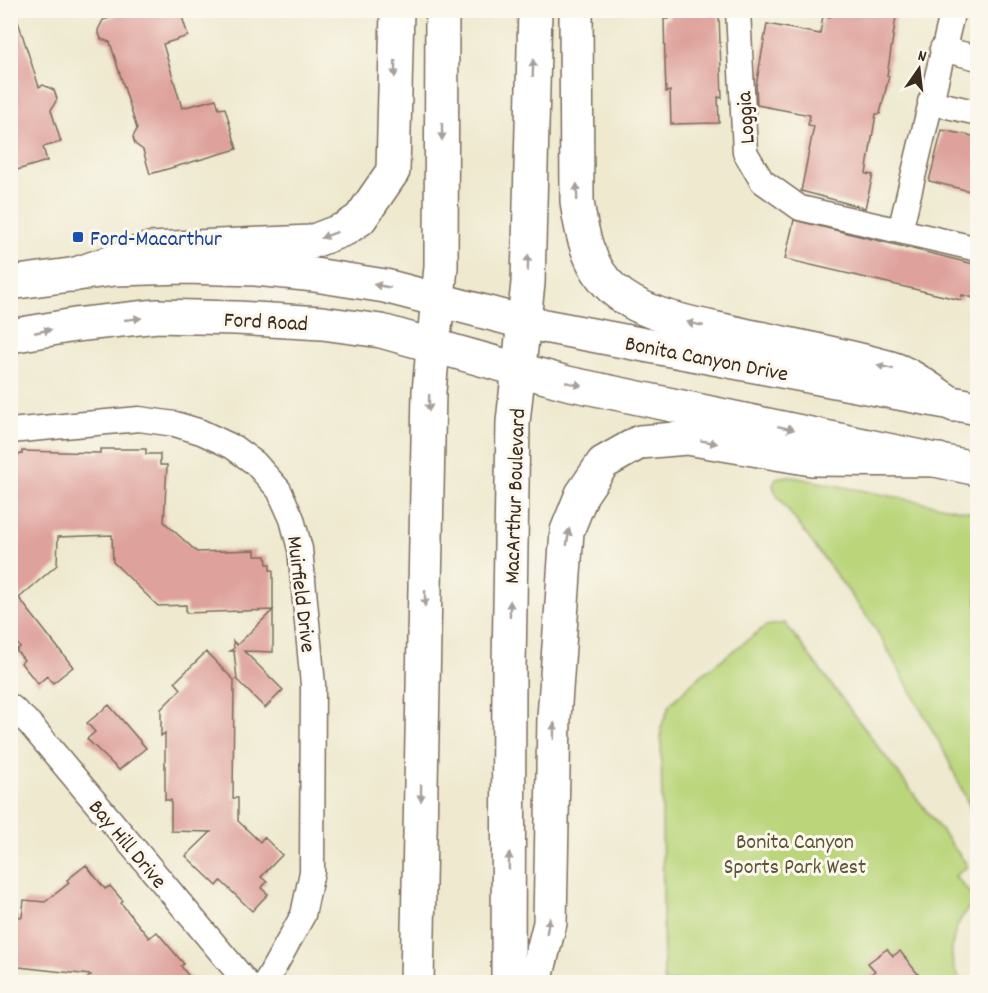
<svg xmlns="http://www.w3.org/2000/svg" width="988" height="993" viewBox="0 0 988 993" font-family="Dekko,sans-serif">
  <rect width="100%" height="100%" fill="#fbf7ec"/>
  <filter id="ink" filterUnits="userSpaceOnUse"><feTurbulence type="fractalNoise" baseFrequency=".0167" numOctaves="2"/><feDisplacementMap in="SourceGraphic" scale="12" xChannelSelector="R" yChannelSelector="G"/><feConvolveMatrix kernelMatrix="1 2 1 2 8 2 1 2 1" color-interpolation-filters="sRGB"/></filter>
  <filter id="wash" filterUnits="userSpaceOnUse"><feTurbulence type="fractalNoise" baseFrequency=".008" numOctaves="4" result="noise"/><feDisplacementMap in="SourceGraphic" scale="24" xChannelSelector="R" yChannelSelector="G"/><feGaussianBlur stdDeviation="1.35" result="paint"/><feColorMatrix in="noise" values="0 0 0 0 0 0 0 0 0 0 0 0 0 0 0 0 0 1.4 0 .05"/><feComposite in="paint" operator="in"/></filter>
  <g filter="url(#wash)">
    <rect width="100%" height="100%" fill="#eee9cf"/>
    <path fill="#bad57a" stroke="#7a804c" stroke-width="1.5" d="M 788,476 L 977,513 L 977,822 L 943,749 L 874,626 L 776,494 L 773,486 L 776,478 Z
      M 785,623 L 968,866 L 955,876 L 977,901 C 954,918 942,957 962,982 L 664,982 L 661,728 L 670,704 L 695,680 L 766,626 Z"/>
    <g id="blocks">
      <path fill="#dea19b" d="M 133,10 L 180,10 L 188,36 L 163,44 L 182,108 L 216,99 L 219,109 L 225,108 L 237,149 L 150,174 L 143,150 L 135,144 L 133,137 L 137,129 L 110,42 L 101,39 L 98,30 L 103,20 Z
        M 669,10 L 715,10 L 716,15 L 719,15 L 722,98 L 718,97 L 719,123 L 671,124 L 670,91 L 666,92 L 665,63 L 664,19 L 669,19 Z
        M 831,10 L 897,10 L 887,76 L 889,76 L 880,114 L 876,114 L 866,174 L 873,175 L 865,208 L 801,191 L 814,126 L 808,125 L 810,115 L 757,105 L 756,86 L 767,24 L 820,34 L 823,16 L 830,17 Z
        M 15,12 L 39,87 L 43,85 L 54,90 L 57,99 L 51,110 L 61,142 L 43,147 L 47,161 L 17,170 L 10,148 L 10,13 Z
        M 942,130 L 978,137 L 978,193 L 929,181 Z
        M 794,220 L 978,265 L 978,299 L 962,295 L 961,300 L 785,259 Z
        M 100,449 L 146,449 L 146,454 L 160,454 L 160,465 L 167,465 L 164,522 L 197,552 L 255,550 L 255,556 L 266,556 L 267,564 L 270,564 L 270,570 L 273,570 L 273,652 L 244,651 L 283,690 L 265,708 L 237,680 L 234,651 L 230,651 L 234,648 L 233,641 L 237,645 L 273,610 L 186,613 L 186,605 L 158,606 L 113,562 L 112,535 L 58,537 L 57,565 L 19,598 L 73,667 L 53,683 L 47,676 L 38,684 L 21,663 L 24,660 L 16,650 L 20,647 L 10,635 L 10,456 L 22,454 L 22,451 L 100,453 Z
        M 206,652 L 234,680 L 233,798 L 238,798 L 238,821 L 260,842 L 264,837 L 282,855 L 261,877 L 267,882 L 261,888 L 268,894 L 252,911 L 221,881 L 217,886 L 186,856 L 211,832 L 171,831 L 171,800 L 165,800 L 165,733 L 161,736 L 161,709 L 181,689 L 175,682 Z
        M 109,705 L 146,748 L 119,770 L 87,739 L 95,732 L 87,723 Z
        M 86,865 L 105,889 L 110,886 L 123,901 L 121,903 L 149,938 L 157,932 L 184,964 L 181,966 L 193,982 L 83,982 L 91,975 L 10,966 L 10,916 L 22,917 L 24,900 L 45,902 L 69,883 L 67,880 Z
        M 887,949 L 893,956 L 900,951 L 924,982 L 860,982 L 875,971 L 868,963 Z"/>
    </g>
  </g>
  <g filter="url(#ink)">
    <use href="#blocks" fill-opacity="0" stroke="#7a6d5c" stroke-width="1.5"/>
    <g fill="none" stroke-linecap="round" stroke-linejoin="round">
      <g stroke="#7a6d5c" stroke-width="27">
        <path id="street" d="M 738,10 L 745,152 L 762,181 L 800,208 L 978,249
          M 942,49 L 978,58
          M 930,102 L 978,113
          M 900,231 L 953,10
          M 10,431 L 139,419 L 175,424 L 201,432 L 233,447 L 255,463 L 279,490 L 292,519 L 300,549 L 313,685 L 312,872 L 303,915 L 266,982
          M 10,706 L 29,723 L 246,982"/>
      </g>
      <g stroke="#7a6d5c" stroke-width="36">
        <path id="secondary" d="M 10,283 L 115,269 L 185,267 L 256,269 L 315,275 L 385,286 L 523,322 L 978,408
          M 10,336 L 75,325 L 157,316 L 236,318 L 322,323 L 381,331 L 567,383 L 978,469"/>
      </g>
      <g stroke="#7a6d5c" stroke-width="36">
        <path id="primary" d="M 576,10 L 577,201 C 581,231 588,266 612,288 C 642,316 692,323 731,332 C 784,344 839,353 891,368 C 912,374 935,394 954,405
          M 73,275 L 150,249 L 311,242 L 345,229 L 360,219 L 393,171 L 397,10
          M 417,982 L 429,391 L 441,267 L 442,10
          M 508,982 L 509,667 L 513,422 L 528,283 L 535,10
          M 535,982 L 550,923 L 554,718 L 567,531 L 582,494 L 603,463 L 640,442 L 687,438 L 812,459 L 939,460"/>
      </g>
      <use href="#street" stroke="#fff" stroke-width="24"/>
      <use href="#secondary" stroke="#fff" stroke-width="33"/>
      <use href="#primary" stroke="#fff" stroke-width="33"/>
    </g>
    <defs><path id="oneway-solid" d="M-6-.8H1V-3.2L6.5 0L1 3.2V.8H-6Z" transform="scale(1.5)"/></defs>
    <g fill="#a79f9a">
      <use href="#oneway-solid" transform="translate(533 68) rotate(-88)"/>
      <use href="#oneway-solid" transform="translate(395 69) rotate(91)"/>
      <use href="#oneway-solid" transform="translate(442 132) rotate(90)"/>
      <use href="#oneway-solid" transform="translate(577 192) rotate(-91)"/>
      <use href="#oneway-solid" transform="translate(329 235) rotate(159)"/>
      <use href="#oneway-solid" transform="translate(528 263) rotate(-88)"/>
      <use href="#oneway-solid" transform="translate(382 286) rotate(-169)"/>
      <use href="#oneway-solid" transform="translate(133 319) rotate(-6)"/>
      <use href="#oneway-solid" transform="translate(695 324) rotate(-167)"/>
      <use href="#oneway-solid" transform="translate(43 331) rotate(-11)"/>
      <use href="#oneway-solid" transform="translate(885 367) rotate(-166)"/>
      <use href="#oneway-solid" transform="translate(574 384) rotate(12)"/>
      <use href="#oneway-solid" transform="translate(429 403) rotate(91)"/>
      <use href="#oneway-solid" transform="translate(786 428) rotate(12)"/>
      <use href="#oneway-solid" transform="translate(709 442) rotate(10)"/>
      <use href="#oneway-solid" transform="translate(568 537) rotate(-82)"/>
      <use href="#oneway-solid" transform="translate(425 598) rotate(91)"/>
      <use href="#oneway-solid" transform="translate(510 609) rotate(-89)"/>
      <use href="#oneway-solid" transform="translate(554 731) rotate(-89)"/>
      <use href="#oneway-solid" transform="translate(421 793) rotate(91)"/>
      <use href="#oneway-solid" transform="translate(509 861) rotate(-89)"/>
      <use href="#oneway-solid" transform="translate(548 926) rotate(-80)"/>
    </g>
  </g>
  <rect fill="#1a4fb4" stroke="#fbf7ec" stroke-width="2" x="72" y="231" width="12" height="12" rx="3"/>
  <g text-anchor="middle" stroke-width="6" stroke-linejoin="round" paint-order="stroke">
    <g font-size="22" fill="#3b2a1e" stroke="#fbf7ec">
      <text transform="translate(744 118) rotate(-94)" y="8">Loggia</text>
      <text transform="translate(266 320) rotate(3)" y="8">Ford Road</text>
      <text transform="translate(707 357) rotate(11)" y="8">Bonita Canyon Drive</text>
      <text transform="translate(513 496) rotate(-88)" y="8">MacArthur Boulevard</text>
      <text transform="translate(303 594) rotate(83)" y="8">Muirfield Drive</text>
      <text transform="translate(129 843) rotate(50)" y="8">Bay Hill Drive</text>
    </g>
    <g font-size="22" fill="#164399" stroke="#fbf7ec" text-anchor="start">
      <text x="90" y="245">Ford-Macarthur</text>
    </g>
    <g font-size="22" fill="#5b5535" stroke="#fbf7ec">
      <text x="795" y="848">Bonita Canyon<tspan x="795" dy="25">Sports Park West</tspan></text>
    </g>
  </g>
  <rect width="988" height="993" fill="none" stroke="#fbf7ec" stroke-width="36"/>
  <g transform="translate(919 69) rotate(14)" stroke="#fbf7ec" stroke-width="4.5" paint-order="stroke">
  <path d="M0-4.5L10 22L0 15L-10 22Z" fill="#3b2a1e"/>
  <text y="-9" font-size="16" font-weight="bold" text-anchor="middle" fill="#3b2a1e">N</text>
  </g>
</svg>
